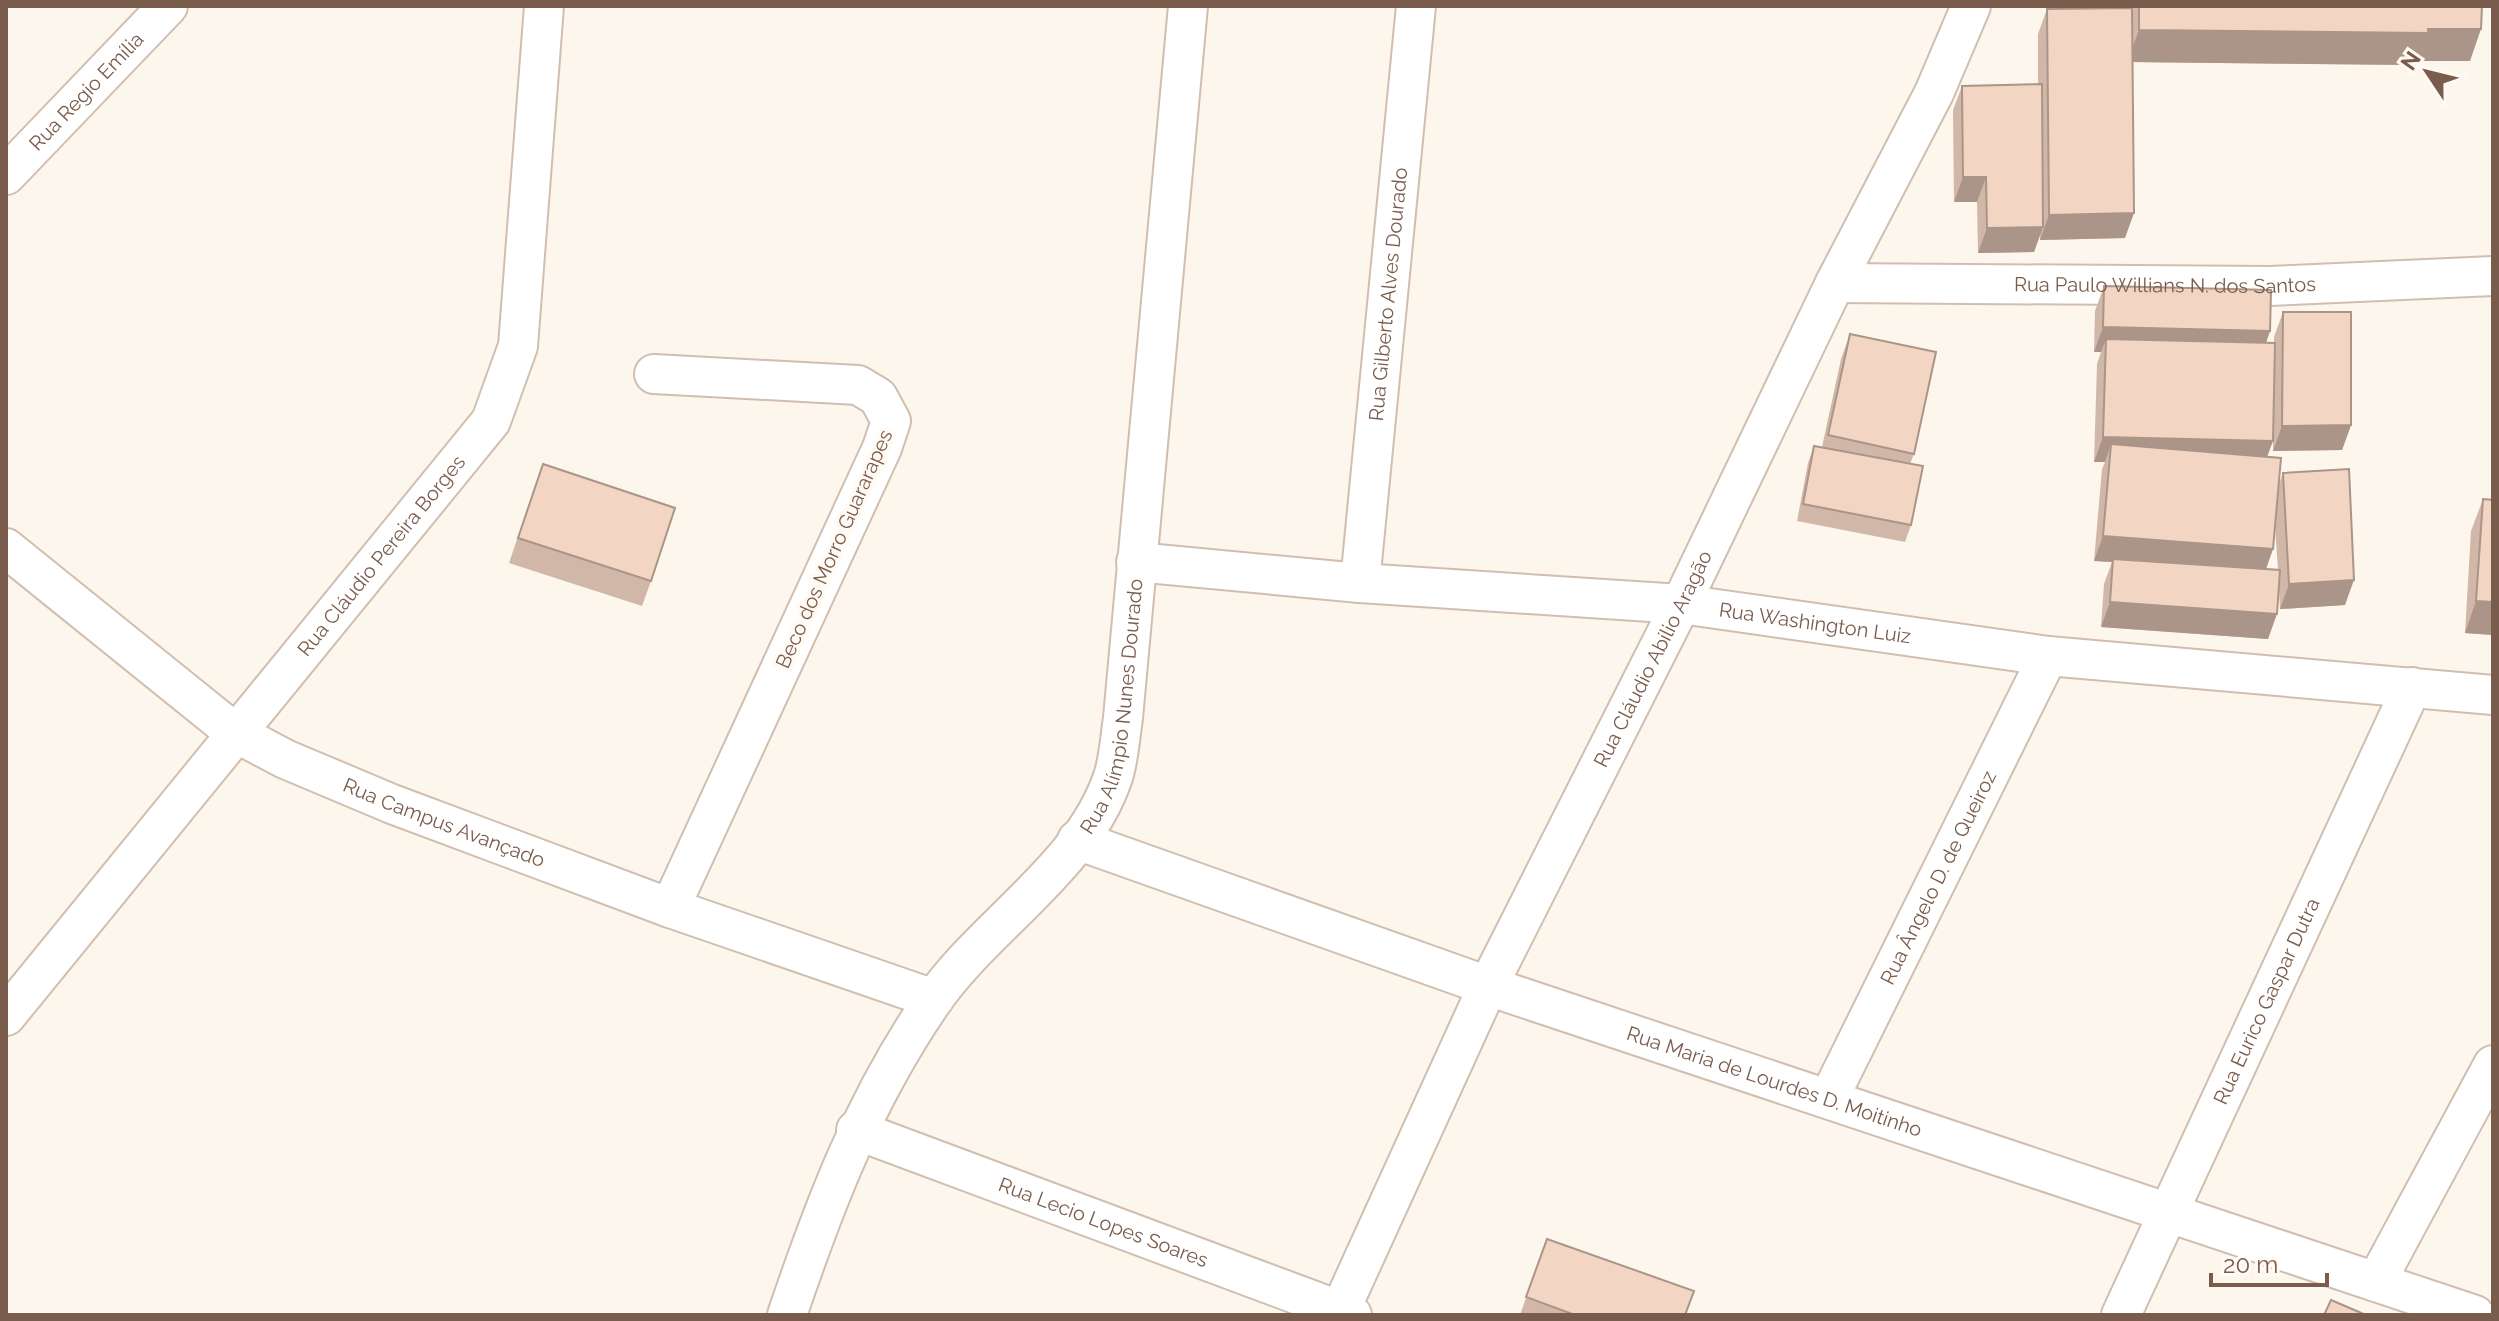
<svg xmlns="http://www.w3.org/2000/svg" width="2499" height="1321" viewBox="0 0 2499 1321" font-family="Raleway,sans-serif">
  <rect width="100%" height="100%" fill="#fdf6ec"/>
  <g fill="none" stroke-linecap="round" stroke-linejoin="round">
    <g stroke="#d1beb0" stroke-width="42">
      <g id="minor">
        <path id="s1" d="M 6,175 L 168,6"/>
        <path id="s2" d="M 1835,283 L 2269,286 L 2493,276"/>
        <path d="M 654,374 L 858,385 L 878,397 L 891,421 L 882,448 L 670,908"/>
        <path id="s3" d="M 6,548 L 234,732 L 285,759 L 392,804 L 670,908 L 934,999"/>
        <path id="s4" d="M 1136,562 L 1360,583 L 1681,604 L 2048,656 L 2493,695"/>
        <path id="s5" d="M 1360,583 L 1416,6"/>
        <path id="s6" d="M 1077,840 L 1488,986 L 2475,1315"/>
        <path id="s7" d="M 6,1016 L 491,421 L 518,346 L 544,6"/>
        <path id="s8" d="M 1829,1098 L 2048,656"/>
        <path id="s9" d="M 856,1130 L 1352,1315"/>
        <path d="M 2376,1282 L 2493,1065"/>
        <path id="s10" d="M 787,1315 C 825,1203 864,1101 931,1003 C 984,925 1082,869 1113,777 C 1119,759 1120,737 1123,718 L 1188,6"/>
        <path id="s11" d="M 1338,1315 L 1488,986 L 1681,604 L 1835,283 L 1934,93 L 1971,6"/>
        <path id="s12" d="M 2121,1315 L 2412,687"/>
      </g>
    </g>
    <use href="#minor" stroke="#fff" stroke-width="38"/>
  </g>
  <path fill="#d1b7a8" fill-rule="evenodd" d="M 2128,6 L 2482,6 L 2470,61 L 2418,61 L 2416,65 L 2132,62 L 2125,238 L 2040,240 L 2040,235 L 2034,252 L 1978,253 L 1977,202 L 1954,202 L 1953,110 L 1962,86 L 2038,84 L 2038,34 L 2047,9 L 2128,8 Z
    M 2104,286 L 2270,331 L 2266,343 L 2274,343 L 2274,337 L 2283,312 L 2351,425 L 2342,450 L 2273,451 L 2273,414 L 2267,457 L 2279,484 L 2283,473 L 2345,605 L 2280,609 L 2279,591 L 2268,639 L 2101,627 L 2104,584 L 2112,562 L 2094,561 L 2102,469 L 2105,462 L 2094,462 L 2097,364 L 2101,352 L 2094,352 L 2095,311 ZM 2275,525 L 2278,570 L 2266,569 L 2273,549 Z
    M 1850,334 L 1914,454 L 1910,464 L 1911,525 L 1905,542 L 1797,521 L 1808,463 L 1814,446 L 1822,447 L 1841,359 Z
    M 534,489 L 651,581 L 642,606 L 509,563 Z
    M 2483,499 L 2493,635 L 2465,633 L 2471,531 Z
    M 1547,1239 L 1685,1315 L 1520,1315 Z"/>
  <path fill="#aa9588" d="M 2428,29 L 2481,29 L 2470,61 L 2418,61 L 2416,65 L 2127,62 L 2139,30 Z
    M 1963,177 L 1986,177 L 1977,202 L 1954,202 Z
    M 2134,213 L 2125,238 L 2040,240 L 2049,215 Z
    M 2043,227 L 2034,252 L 1978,253 L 1987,228 Z
    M 2103,327 L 2270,331 L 2261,356 L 2106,339 L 2101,352 L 2094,352 Z
    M 2351,425 L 2342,450 L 2273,451 L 2282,426 Z
    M 2103,437 L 2273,441 L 2264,465 L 2111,444 L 2105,462 L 2094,462 Z
    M 2103,536 L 2273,549 L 2264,574 L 2113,559 L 2112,562 L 2094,561 Z
    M 2354,580 L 2345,605 L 2280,609 L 2289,584 Z
    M 2476,601 L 2493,602 L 2493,635 L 2465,633 Z
    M 2110,602 L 2277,614 L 2268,639 L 2101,627 Z"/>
  <path fill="#f3d5c3" stroke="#aa9588" stroke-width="2" d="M 2139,6 L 2482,6 L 2481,29 L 2428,29 L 2428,33 L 2139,30 Z
    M 2132,8 L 2134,213 L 2049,215 L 2047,9 Z
    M 2042,84 L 2043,227 L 1987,228 L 1986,177 L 1963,177 L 1962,86 Z
    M 2104,286 L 2271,290 L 2270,331 L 2103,327 Z
    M 2283,312 L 2351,312 L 2351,425 L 2282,426 Z
    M 1850,334 L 1936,352 L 1914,454 L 1828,435 Z
    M 2106,339 L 2275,343 L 2273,441 L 2103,437 Z
    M 2111,444 L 2281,458 L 2273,549 L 2103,536 Z
    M 1814,446 L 1923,466 L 1911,525 L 1803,504 Z
    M 543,464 L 675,508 L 651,581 L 518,538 Z
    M 2349,469 L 2354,580 L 2289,584 L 2283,473 Z
    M 2483,499 L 2493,500 L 2493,602 L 2476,601 Z
    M 2113,559 L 2280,570 L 2277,614 L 2110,602 Z
    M 1547,1239 L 1694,1291 L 1685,1315 L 1575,1315 L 1526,1297 Z
    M 2331,1300 L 2366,1315 L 2324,1315 Z"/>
  <g text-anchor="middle" stroke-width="8" stroke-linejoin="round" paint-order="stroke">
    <g font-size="20" fill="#7a5c4d" stroke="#fffaf3">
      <text dy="7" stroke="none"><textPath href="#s1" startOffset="116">Rua Regio Emília</textPath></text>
      <text dy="7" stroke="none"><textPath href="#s2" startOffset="330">Rua Paulo Willians N. dos Santos</textPath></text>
      <text dy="7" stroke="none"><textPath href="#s5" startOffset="290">Rua Gilberto Alves Dourado</textPath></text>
      <text transform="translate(834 549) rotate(-66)" y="7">Beco dos Morro Guararapes</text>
      <text dy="7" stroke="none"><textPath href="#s7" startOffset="594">Rua Cláudio Pereira Borges</textPath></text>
      <text dy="7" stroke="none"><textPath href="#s4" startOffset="682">Rua Washington Luiz</textPath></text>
      <text dy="7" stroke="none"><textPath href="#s11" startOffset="728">Rua Cláudio Abílio Aragão</textPath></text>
      <text dy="7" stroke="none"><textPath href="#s10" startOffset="706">Rua Alímpio Nunes Dourado</textPath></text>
      <text dy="7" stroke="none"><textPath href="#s3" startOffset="522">Rua Campus Avançado</textPath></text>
      <text dy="7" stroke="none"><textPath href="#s8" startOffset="246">Rua Ângelo D. de Queiroz</textPath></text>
      <text dy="7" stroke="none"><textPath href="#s12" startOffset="346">Rua Eurico Gaspar Dutra</textPath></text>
      <text dy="7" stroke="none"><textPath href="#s6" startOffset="738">Rua Maria de Lourdes D. Moitinho</textPath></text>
      <text dy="7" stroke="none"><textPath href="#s9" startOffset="264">Rua Lecio Lopes Soares</textPath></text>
    </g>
  </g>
  <rect width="2499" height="1321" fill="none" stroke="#7a5c4d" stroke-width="16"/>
  <g transform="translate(2427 72) rotate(305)" stroke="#fffaf3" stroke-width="6" paint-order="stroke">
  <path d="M0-6L14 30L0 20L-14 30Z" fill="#7a5c4d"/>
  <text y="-12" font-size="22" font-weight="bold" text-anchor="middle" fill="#7a5c4d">N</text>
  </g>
  <path d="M2211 1273v12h116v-12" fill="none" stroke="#7a5c4d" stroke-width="4"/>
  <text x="2223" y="1273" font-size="24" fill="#7a5c4d" stroke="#fffaf3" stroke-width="6" paint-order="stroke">20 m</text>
</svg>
